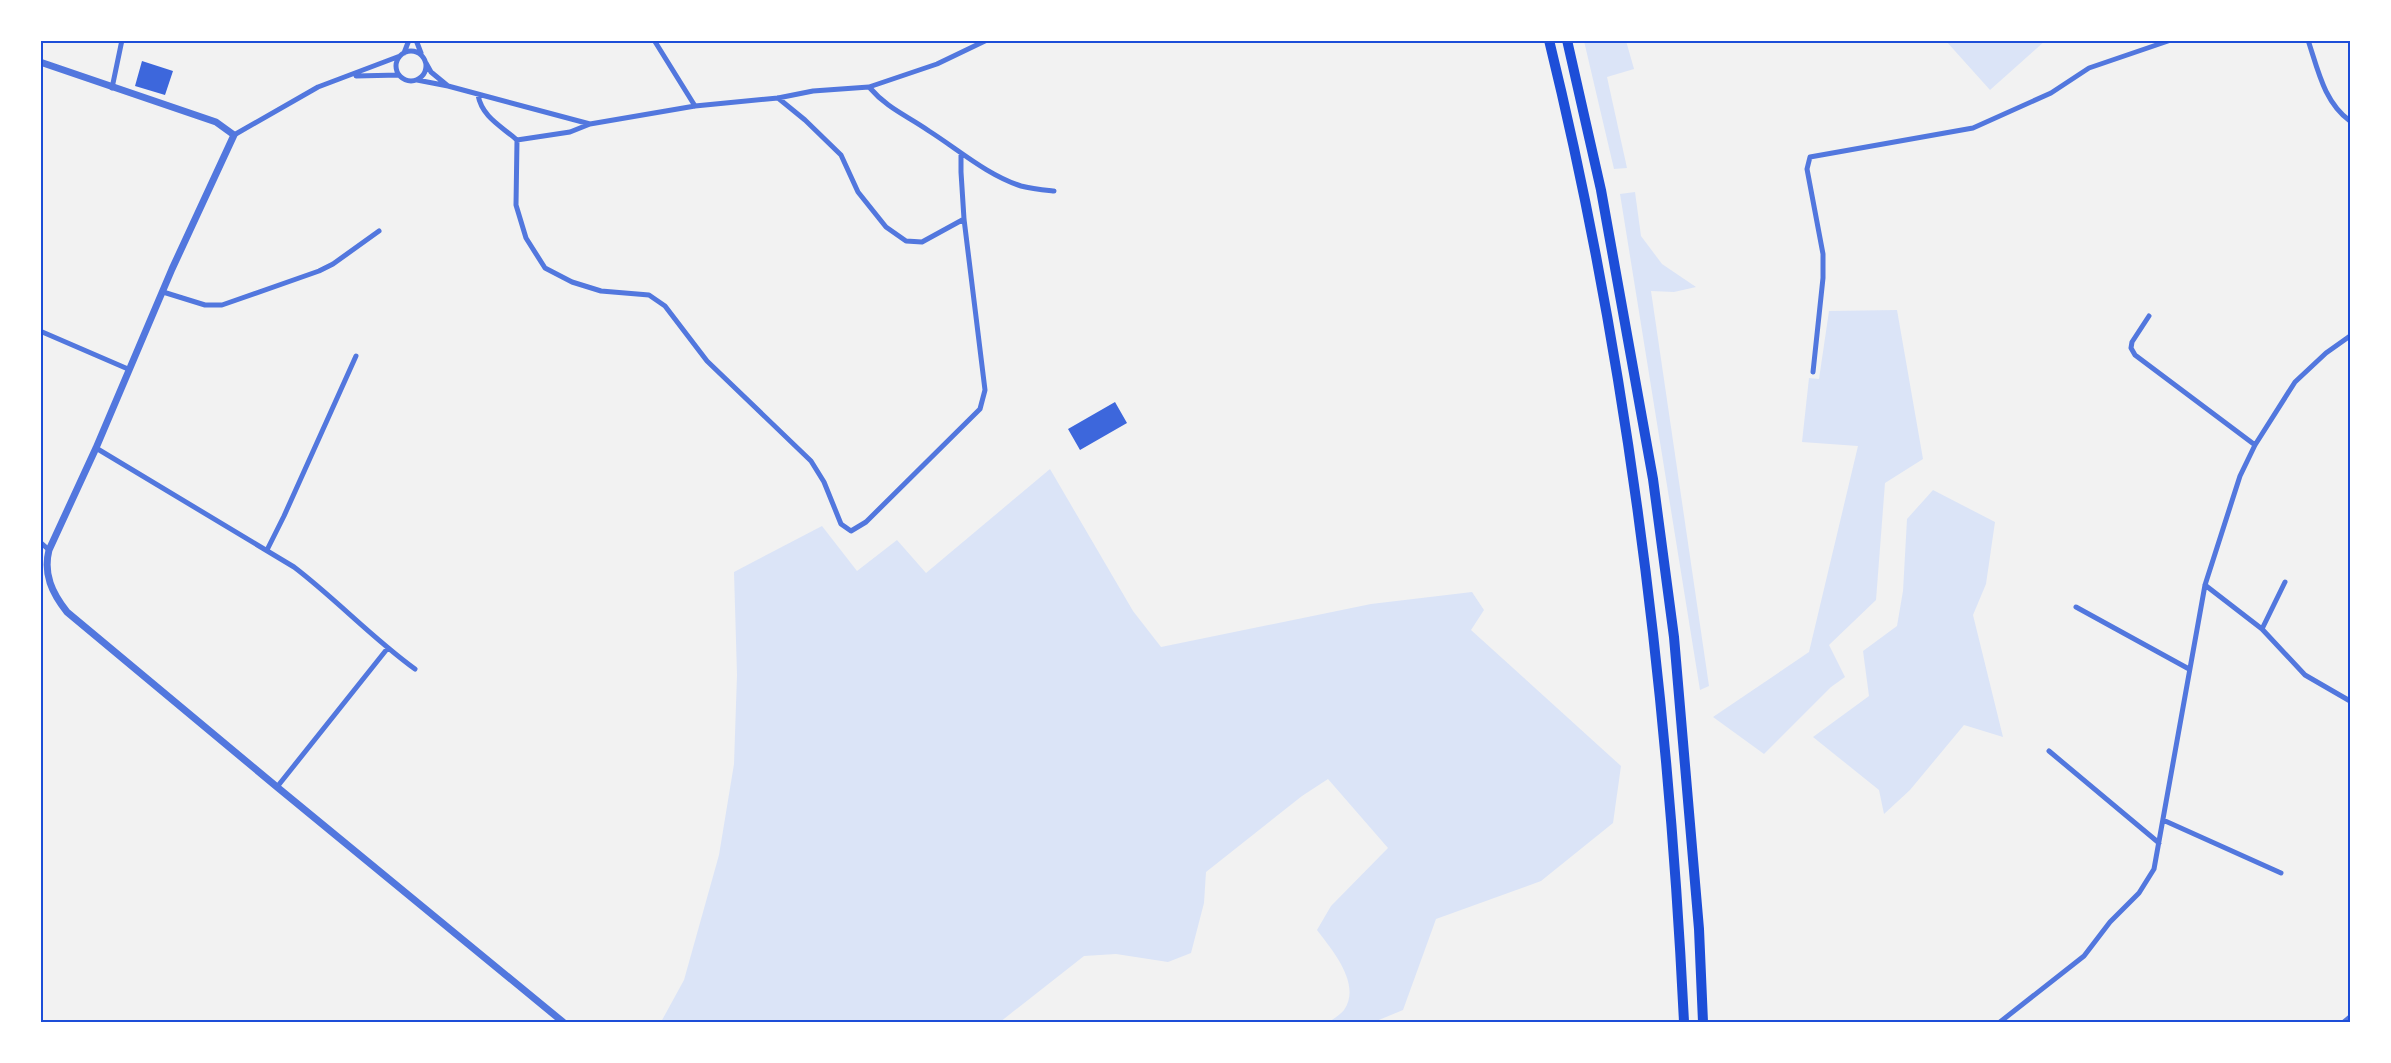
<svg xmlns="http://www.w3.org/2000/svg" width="2391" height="1063" viewBox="0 0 2391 1063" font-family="'Work Sans',sans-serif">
  <rect width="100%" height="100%" fill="#f2f2f2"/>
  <path fill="#dbe4f7" d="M 1584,41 L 1626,41 L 1634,69 L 1607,77 L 1627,168 L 1614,169 Z
    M 1946,41 L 2045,41 L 1990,90 Z
    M 1635,192 L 1641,236 L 1662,264 L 1696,287 L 1674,292 L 1651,291 L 1709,686 L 1700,690 L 1620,194 Z
    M 1897,310 L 1923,459 L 1885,483 L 1876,600 L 1829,645 L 1845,677 L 1831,687 L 1764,754 L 1713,717 L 1809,652 L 1858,446 L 1802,442 L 1809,378 L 1819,379 L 1829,311 Z
    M 1050,469 L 1133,611 L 1161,647 L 1371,604 L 1472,592 L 1484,610 L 1471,630 L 1621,766 L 1613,823 L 1541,881 L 1436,919 L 1403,1010 L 1374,1022 L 1329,1022 C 1333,1019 1340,1015 1344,1010 C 1362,984 1332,950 1317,930 L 1331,906 L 1388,848 L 1328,779 L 1302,796 L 1206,872 L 1204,903 L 1191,953 L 1168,962 L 1116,954 L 1084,956 L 1000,1022 L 661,1022 L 684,980 L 719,855 L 734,764 L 737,675 L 734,572 L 822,526 L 857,571 L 897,540 L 926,573 Z
    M 1933,490 L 1995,522 L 1986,584 L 1973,615 L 2003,737 L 1964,725 L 1910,790 L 1884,814 L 1879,790 L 1813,737 L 1869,696 L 1863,651 L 1897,626 L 1903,591 L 1907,519 Z"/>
  <path fill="#3d67dc" d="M 142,61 L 173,71 L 165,95 L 135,86 Z
    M 1115,402 L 1127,423 L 1080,450 L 1068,429 Z"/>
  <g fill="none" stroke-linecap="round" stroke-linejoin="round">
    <path stroke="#5277de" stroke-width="5" d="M 416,40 L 421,53
      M 654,40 L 695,106
      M 2308,40 C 2318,70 2324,102 2350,121
      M396 66a15 15 0 1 1 30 0a15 15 0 1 1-30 0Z
      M 404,53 L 409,40
      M 356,76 L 399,75
      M 417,80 L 448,86 L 431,72 L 426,63
      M 448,86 L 590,124 L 695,106 L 778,98 L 813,91 L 869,87 C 888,109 906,115 929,131 C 959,150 987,175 1021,186 C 1032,189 1044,190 1054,191
      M 869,87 L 937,64 L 987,40
      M 112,88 L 122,40
      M 478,95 C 482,117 501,126 517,140 L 516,205 L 526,238 L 545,268 L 572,282 L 601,291 L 649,295 L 665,306 L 707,361 L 811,461 L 824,482 L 841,524 L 851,531 L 866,522 L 980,409 L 985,390 L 964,219 L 961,172 L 961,155
      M 778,98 L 805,120 L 841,155 L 858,192 L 886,227 L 906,241 L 922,242 L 964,219
      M 234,135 L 318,87 L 400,56
      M 517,140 L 570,132 L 590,124
      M 163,292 L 205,305 L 222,305 L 319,271 L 333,264 L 379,231
      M 2149,316 L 2132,342 L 2131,348 L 2135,355 L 2255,445
      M 40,331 L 128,369
      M 1813,372 L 1823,278 L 1823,254 L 1807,169 L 1810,157 L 1973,128 L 2051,93 L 2089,68 L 2171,40
      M 96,448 L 294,567 C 336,599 372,638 415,669
      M 40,542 L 49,550
      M 267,550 L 284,516 L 356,356
      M 2205,585 L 2262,629 L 2305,675 L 2350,701
      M 2076,607 L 2189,669
      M 2262,629 L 2285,582
      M 2049,751 L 2159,843
      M 277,787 L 387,649
      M 2163,820 L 2281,873
      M 2000,1022 L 2084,956 L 2110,922 L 2139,893 L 2154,869 L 2205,585 L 2240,476 L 2255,445 L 2295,382 L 2326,353 L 2350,336
      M 2344,1022 L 2350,1017"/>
    <path stroke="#5277de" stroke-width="7" d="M 40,62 L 216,122 L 234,135 L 172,269 L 96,448 L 49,550 C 43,574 52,593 67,612 L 277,787 L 563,1022"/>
    <path stroke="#1d4ed8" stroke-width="10" d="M 1549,40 C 1628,362 1668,692 1684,1022
      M 1567,40 L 1601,190 L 1653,479 L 1674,637 L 1699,929 L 1703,1022"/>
  </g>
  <rect width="2391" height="1063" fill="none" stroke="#ffffff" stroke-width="84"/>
  <rect x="42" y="42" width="2307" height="979" fill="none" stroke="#1d4ed8" stroke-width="2"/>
</svg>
